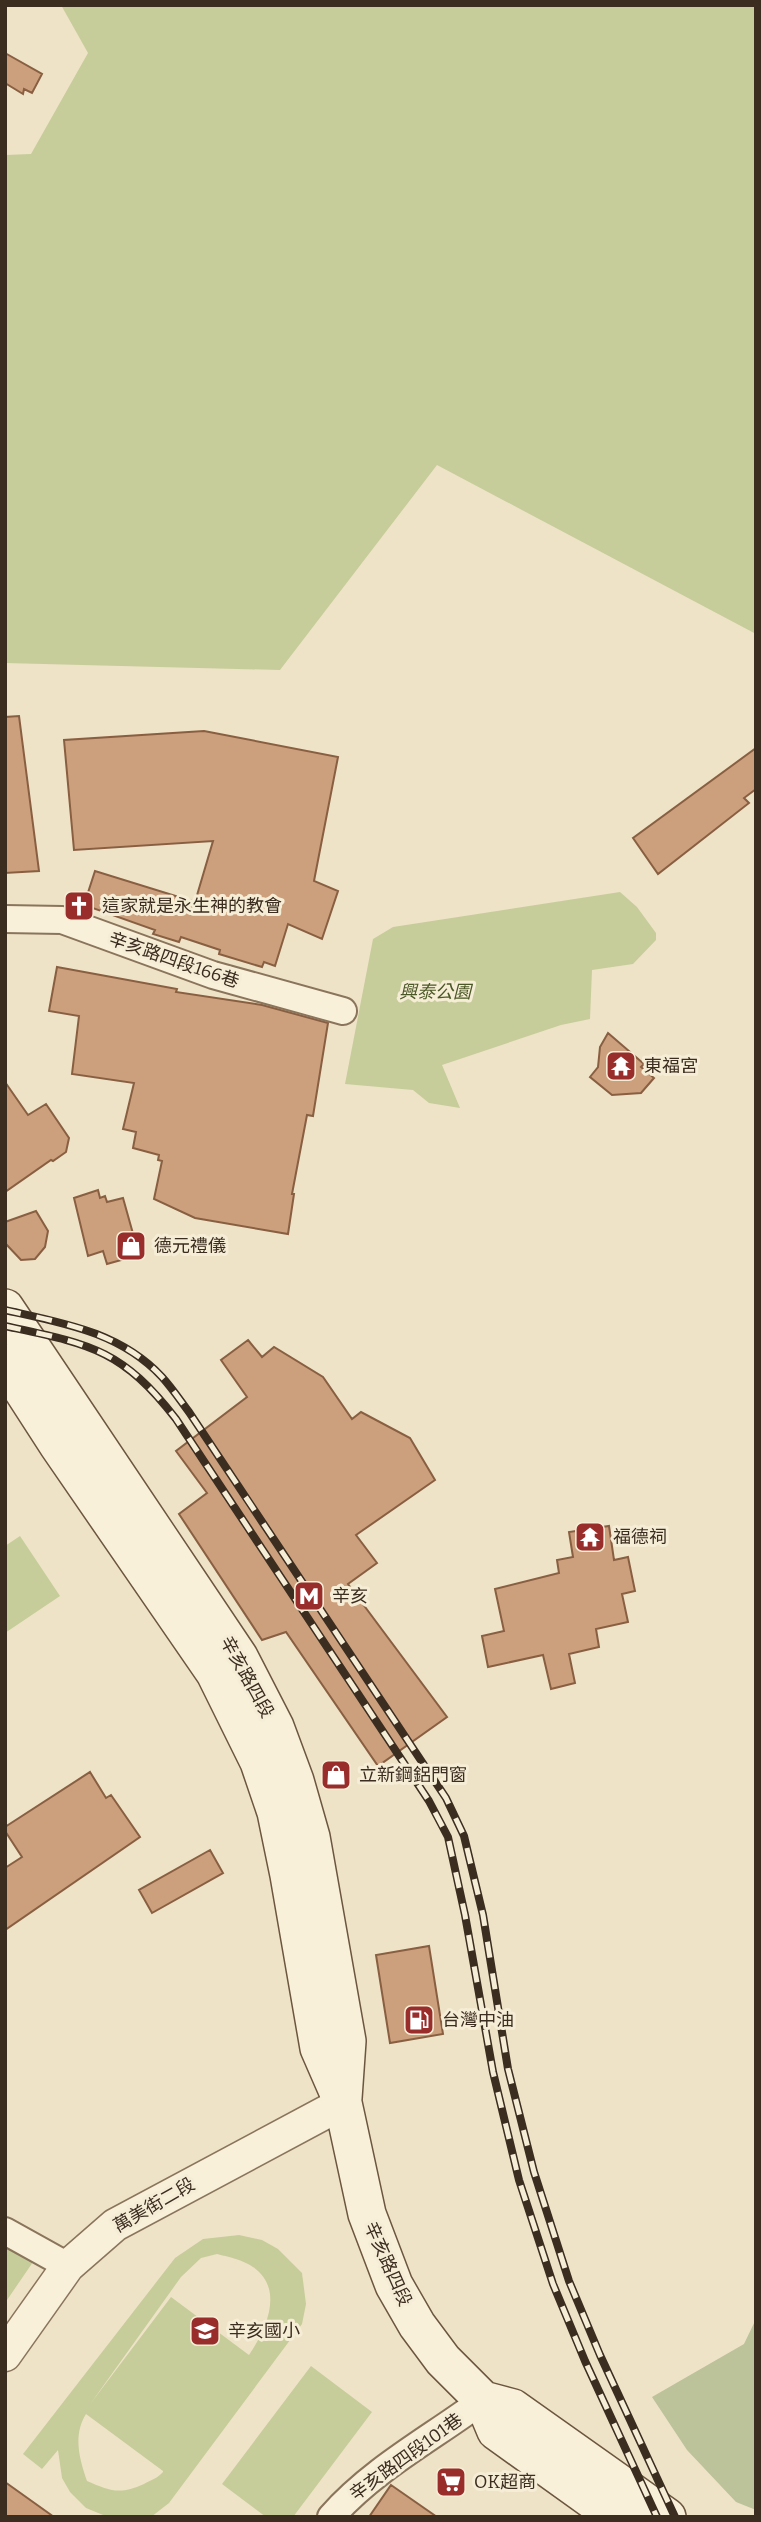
<svg xmlns="http://www.w3.org/2000/svg" width="761" height="2522" viewBox="0 0 761 2522" font-family="Bitter,'Noto Sans TC',serif">
  <rect width="100%" height="100%" fill="#eee3c7"/>
  <path fill="#c6cd9a" fill-rule="evenodd" d="M 61,5 L 756,5 L 756,634 L 437,465 L 280,670 L 5,663 L 5,155 L 31,154 L 88,53 Z
    M 620,892 L 637,907 L 656,933 L 656,940 L 633,964 L 592,970 L 590,1019 L 561,1025 L 442,1065 L 460,1108 L 429,1103 L 413,1090 L 345,1084 L 373,939 L 393,927 Z
    M 20,1536 L 60,1596 L 5,1633 L 5,1546 Z
    M 239,2235 L 262,2240 L 278,2249 L 302,2273 L 306,2304 L 302,2324 L 169,2503 L 151,2517 L 108,2517 L 86,2508 L 70,2492 L 62,2478 L 58,2450 L 42,2469 L 23,2454 L 175,2258 L 203,2239 ZM 217,2254 C 229,2257 243,2260 253,2267 C 285,2289 266,2330 249,2355 L 171,2297 L 91,2403 L 181,2277 L 201,2258 ZM 86,2414 L 163,2471 L 163,2472 C 158,2478 151,2480 144,2484 C 120,2495 110,2491 87,2481 C 79,2458 73,2435 86,2414 Z
    M 5,2246 L 33,2262 L 5,2303 Z
    M 311,2366 L 372,2412 L 293,2517 L 266,2517 L 222,2484 Z"/>
  <path fill="#bcc299" d="M 756,2319 L 756,2510 L 736,2502 L 687,2450 L 652,2397 L 744,2344 Z"/>
  <path fill="#cc9f7d" stroke="#895f42" stroke-width="2" d="M 5,53 L 42,74 L 32,93 L 24,89 L 23,94 L 5,83 Z
    M 19,716 L 39,871 L 5,873 L 5,717 Z
    M 204,731 L 338,757 L 314,881 L 338,891 L 322,939 L 288,924 L 275,966 L 264,962 L 262,967 L 219,954 L 220,950 L 181,937 L 179,942 L 153,934 L 155,930 L 84,905 L 95,871 L 195,902 L 213,841 L 74,850 L 64,740 Z
    M 756,748 L 756,789 L 744,798 L 749,803 L 658,874 L 633,838 Z
    M 57,967 L 177,989 L 176,992 L 262,1005 L 328,1023 L 313,1116 L 307,1115 L 292,1194 L 294,1194 L 288,1234 L 195,1218 L 154,1199 L 162,1161 L 158,1160 L 159,1155 L 133,1148 L 136,1132 L 123,1129 L 134,1083 L 72,1074 L 79,1016 L 49,1011 Z
    M 608,1033 L 644,1064 L 641,1067 L 654,1078 L 641,1093 L 612,1095 L 590,1077 L 598,1067 L 600,1047 Z
    M 5,1082 L 28,1115 L 46,1104 L 69,1138 L 66,1152 L 53,1161 L 51,1160 L 5,1192 Z
    M 98,1190 L 100,1198 L 105,1196 L 107,1202 L 123,1198 L 139,1255 L 107,1264 L 103,1251 L 88,1256 L 74,1198 Z
    M 36,1211 L 48,1231 L 45,1247 L 35,1259 L 21,1260 L 5,1243 L 5,1222 Z
    M 248,1340 L 262,1357 L 274,1347 L 323,1377 L 352,1419 L 361,1412 L 410,1438 L 435,1480 L 356,1535 L 377,1563 L 348,1584 L 447,1717 L 378,1766 L 286,1632 L 262,1640 L 179,1514 L 207,1493 L 176,1451 L 247,1397 L 221,1360 Z
    M 609,1526 L 614,1560 L 628,1557 L 635,1591 L 622,1594 L 628,1622 L 596,1629 L 599,1647 L 569,1654 L 575,1683 L 551,1689 L 543,1655 L 488,1667 L 482,1636 L 504,1631 L 495,1589 L 559,1573 L 557,1560 L 573,1557 L 569,1532 Z
    M 90,1772 L 106,1798 L 111,1795 L 140,1837 L 5,1930 L 5,1868 L 22,1857 L 5,1831 L 5,1827 Z
    M 210,1850 L 223,1873 L 152,1913 L 139,1890 Z
    M 429,1946 L 443,2034 L 390,2043 L 376,1955 Z
    M 5,2482 L 54,2517 L 5,2517 Z
    M 391,2485 L 437,2517 L 369,2517 Z"/>
  <g fill="none" stroke-linecap="round" stroke-linejoin="round">
    <g stroke="#8a755c" stroke-width="30">
      <path id="minor" d="M 5,919 L 62,920 L 213,975 L 343,1011
        M 5,2231 L 68,2266
        M 331,2517 C 373,2469 432,2438 483,2400"/>
    </g>
    <g stroke="#8a755c" stroke-width="35">
      <path id="tertiary" d="M 5,2355 L 68,2266 L 115,2225 L 343,2103"/>
    </g>
    <g stroke="#6c563f" stroke-width="40">
      <path id="secondary" d="M 5,1308 L 239,1657 L 275,1727 L 295,1781 L 311,1837 L 347,2041 L 343,2098
        M 5,1363 L 58,1445 L 215,1673 L 259,1762 L 276,1812 L 289,1875 L 319,2048 L 343,2103 L 367,2214 L 394,2285 L 417,2325 L 443,2360 L 483,2400 L 496,2431 L 616,2517
        M 483,2400 L 513,2408 L 667,2517"/>
    </g>
    <use href="#minor" stroke="#f9f0da" stroke-width="26"/>
    <use href="#tertiary" stroke="#f9f0da" stroke-width="32"/>
    <use href="#secondary" stroke="#f9f0da" stroke-width="37"/>
    <g stroke="#3b2d20" stroke-width="8">
      <path id="rail" d="M 5,1310 C 63,1323 120,1332 162,1377 C 172,1388 180,1400 189,1412 L 446,1798 L 464,1836 L 483,1915 L 508,2069 L 534,2172 L 569,2281 L 600,2355 L 675,2517
        M 5,1326 C 89,1344 121,1348 176,1419 L 429,1801 L 448,1837 L 465,1915 L 493,2072 L 519,2180 L 553,2284 L 585,2361 L 657,2517"/>
    </g>
    <use href="#rail" stroke="#f6edd6" stroke-width="5" stroke-dasharray="16" stroke-linecap="butt"/>
  </g>
  <defs>
    <g id="church-square" transform="scale(1.575)"><rect x="-9" y="-9" width="18" height="18" rx="4" fill="#992d2c" stroke="#f6edd6"/><path d="M-1.2-6h2.4v3.5h3.3v2.4h-3.3V6h-2.4V-.1h-3.3v-2.4h3.3Z" fill="#fff"/></g>
    <g id="temple-square" transform="scale(1.575)"><rect x="-9" y="-9" width="18" height="18" rx="4" fill="#992d2c" stroke="#f6edd6"/><path d="M0-6L5-2H3V0L6.5 2.5H4V6H1.5V3h-3V6H-4V2.5H-6.5L-3 0V-2H-5Z" fill="#fff"/></g>
    <g id="shop-square" transform="scale(1.575)"><rect x="-9" y="-9" width="18" height="18" rx="4" fill="#992d2c" stroke="#f6edd6"/><path d="M-5-2.5h2.3a2.7 3.5 0 0 1 5.4 0H5L5.5 6h-11ZM-1.5-2.5h3a1.5 2.3 0 0 0-3 0Z" fill="#fff"/></g>
    <g id="metro-square" transform="scale(1.575)"><rect x="-9" y="-9" width="18" height="18" rx="4" fill="#992d2c" stroke="#f6edd6"/><path d="M-5.5 5V-5H-3L0 0L3-5H5.5V5H3V-.5L0 4L-3-.5V5Z" fill="#fff"/></g>
    <g id="fuel-square" transform="scale(1.575)"><rect x="-9" y="-9" width="18" height="18" rx="4" fill="#992d2c" stroke="#f6edd6"/><path d="M-5.5-6h7V0h2V4h1.3V-2.5L3-4.5l.8-.8L6-3V5H2.5V1h-1V6h-7ZM-4.2-4.7v3.2H.2V-4.7Z" fill="#fff"/></g>
    <g id="school-square" transform="scale(1.575)"><rect x="-9" y="-9" width="18" height="18" rx="4" fill="#992d2c" stroke="#f6edd6"/><path d="M0-5L7-2L0 1L-7-2ZM-4 1L0 2.5L4 1V4Q0 6-4 4Z" fill="#fff"/></g>
    <g id="supermarket-square" transform="scale(1.575)"><rect x="-9" y="-9" width="18" height="18" rx="4" fill="#992d2c" stroke="#f6edd6"/><path d="M-6-5.5h2.5l.6 2H6L4.5 2H-2.5L-4.4-4H-6ZM-1.5 3.2a1.3 1.3 0 1 0 .1 0ZM3 3.2a1.3 1.3 0 1 0 .1 0Z" fill="#fff"/></g>
  </defs>
  <g fill-rule="evenodd">
    <use href="#church-square" x="79" y="906"/>
    <use href="#temple-square" x="621" y="1066"/>
    <use href="#shop-square" x="131" y="1246"/>
    <use href="#temple-square" x="590" y="1537"/>
    <use href="#metro-square" x="309" y="1596"/>
    <use href="#shop-square" x="336" y="1775"/>
    <use href="#fuel-square" x="419" y="2020"/>
    <use href="#school-square" x="205" y="2331"/>
    <use href="#supermarket-square" x="451" y="2482"/>
  </g>
  <g text-anchor="middle" stroke-width="6" stroke-linejoin="round" paint-order="stroke">
    <g font-size="18" fill="#3b2d20" stroke="#f6edd6" text-anchor="start">
      <text x="102" y="912">這家就是永生神的教會</text>
      <text x="644" y="1072">東福宮</text>
      <text x="154" y="1252">德元禮儀</text>
      <text x="613" y="1543">福德祠</text>
      <text x="332" y="1602">辛亥</text>
      <text x="359" y="1781">立新鋼鋁門窗</text>
      <text x="442" y="2026">台灣中油</text>
      <text x="228" y="2337">辛亥國小</text>
      <text x="474" y="2488">OK超商</text>
    </g>
    <g font-size="18" fill="#3b2d20" stroke="#f6edd6">
      <text transform="translate(174 960) rotate(19)" y="6">辛亥路四段166巷</text>
      <text transform="translate(247 1677) rotate(61)" y="6">辛亥路四段</text>
      <text transform="translate(154 2205) rotate(-30)" y="6">萬美街二段</text>
      <text transform="translate(388 2264) rotate(66)" y="6">辛亥路四段</text>
      <text transform="translate(406 2457) rotate(-36)" y="6">辛亥路四段101巷</text>
    </g>
    <g font-size="18" font-style="italic" fill="#4a5726" stroke="#f6edd6">
      <text x="435" y="998">興泰公園</text>
    </g>
  </g>
  <rect width="761" height="2522" fill="none" stroke="#3b2d20" stroke-width="14"/>
</svg>
